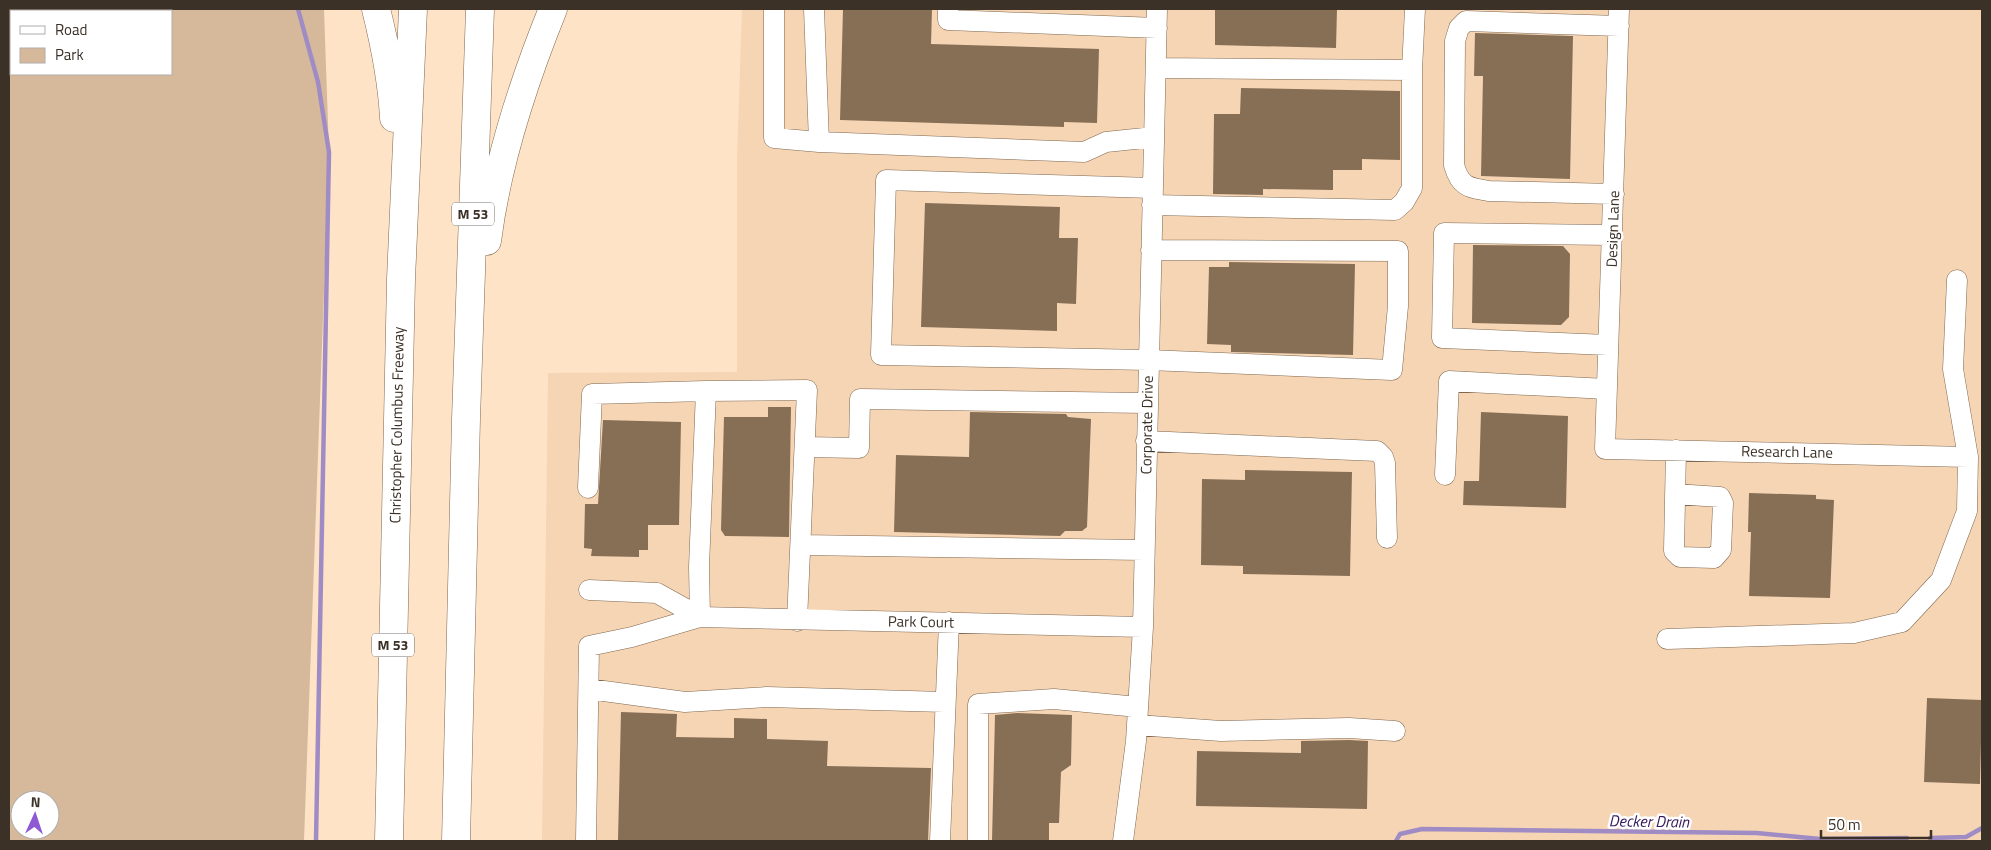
<svg xmlns="http://www.w3.org/2000/svg" width="1991" height="850" viewBox="0 0 1991 850" font-family="'Titillium Web',sans-serif">
  <rect width="100%" height="100%" fill="#fee3c7"/>
  <path fill="#f6d5b4" d="M 742,9 L 1982,9 L 1982,841 L 542,841 L 548,373 L 737,372 L 737,157 Z"/>
  <path fill="#d6b99b" fill-rule="evenodd" d="M 9,9 L 324,9 L 329,152 L 304,841 L 9,841 ZM 11,11 L 171,11 L 171,74 L 11,74 ZM 20,800 L 50,800 L 50,830 L 20,830 Z"/>
  <g fill="none" stroke-linecap="round" stroke-linejoin="round">
    <path stroke="#a08cc4" stroke-width="4.5" d="M 298,9 L 318,82 L 329,152 L 316,841
      M 1930,838 L 1966,837 L 1982,828
      M 1396,841 L 1400,834 L 1422,829 L 1757,833 L 1820,839 L 1907,838"/>
  </g>
  <path fill="#876f56" d="M 843,9 L 932,9 L 931,44 L 1099,49 L 1097,123 L 1064,122 L 1064,127 L 840,120 Z
    M 1215,9 L 1337,9 L 1336,48 L 1215,45 Z
    M 1475,33 L 1573,36 L 1570,179 L 1481,176 L 1483,76 L 1474,76 Z
    M 1241,88 L 1400,91 L 1400,160 L 1362,159 L 1362,170 L 1333,170 L 1333,190 L 1263,189 L 1263,195 L 1213,194 L 1214,114 L 1240,114 Z
    M 925,203 L 1060,207 L 1059,238 L 1078,238 L 1076,304 L 1057,303 L 1057,331 L 921,327 Z
    M 1473,245 L 1563,246 L 1570,254 L 1569,317 L 1561,325 L 1472,323 Z
    M 1229,262 L 1355,264 L 1353,355 L 1231,352 L 1231,345 L 1207,344 L 1209,267 L 1229,267 Z
    M 768,407 L 791,407 L 789,537 L 725,536 L 721,530 L 724,417 L 768,417 Z
    M 970,412 L 1066,414 L 1068,417 L 1091,419 L 1087,527 L 1082,531 L 1065,531 L 1060,536 L 894,532 L 896,455 L 969,457 Z
    M 1481,412 L 1568,416 L 1566,508 L 1463,505 L 1464,481 L 1479,481 Z
    M 603,420 L 681,422 L 679,525 L 648,525 L 648,550 L 639,550 L 639,557 L 591,556 L 592,549 L 584,548 L 585,504 L 598,504 Z
    M 1245,470 L 1352,472 L 1350,576 L 1243,574 L 1243,566 L 1201,565 L 1202,479 L 1245,480 Z
    M 1749,493 L 1816,495 L 1816,499 L 1834,500 L 1830,598 L 1749,596 L 1751,532 L 1748,532 Z
    M 1927,698 L 1982,700 L 1980,784 L 1924,782 Z
    M 621,712 L 677,714 L 676,737 L 734,738 L 734,718 L 767,719 L 767,739 L 828,741 L 827,766 L 931,768 L 928,841 L 618,841 Z
    M 1017,713 L 1072,715 L 1071,765 L 1061,772 L 1059,823 L 1049,823 L 1049,841 L 992,841 L 995,715 Z
    M 1349,740 L 1368,741 L 1367,809 L 1196,806 L 1197,751 L 1301,753 L 1301,741 Z"/>
  <g fill="none" stroke-linecap="round" stroke-linejoin="round">
    <g stroke="#7f674f" stroke-width="21">
      <path id="minor" d="M 774,9 L 774,138 L 819,142
        M 814,9 L 819,142 L 1084,152 L 1106,142 L 1154,137
        M 948,9 L 948,20 L 1157,28
        M 1619,9 L 1605,449 L 1968,457
        M 1156,68 L 1412,70 L 1415,9
        M 1614,194 L 1489,191 C 1469,188 1460,187 1454,165 L 1455,41 L 1459,28 L 1466,21 L 1619,26
        M 1152,205 L 1395,210 L 1404,202 L 1412,188 L 1412,70
        M 1151,250 L 1398,251 L 1398,306 L 1392,370 L 1148,360 L 881,355 L 886,180 L 1153,188
        M 1608,345 L 1442,338 L 1444,233 L 1613,235
        M 1146,441 L 1377,451 L 1383,457 L 1385,463 L 1387,538
        M 805,447 L 859,448 L 860,399 L 1147,403
        M 1445,475 L 1449,381 L 1607,389
        M 588,488 L 592,394 L 706,391
        M 1675,494 L 1720,497 L 1723,503 L 1721,550 L 1714,558 L 1680,557 L 1674,551 L 1676,450
        M 801,545 L 1144,550
        M 589,590 L 657,593 L 700,617
        M 700,617 L 699,567 L 706,391 L 807,390 L 797,621
        M 1667,639 L 1854,633 L 1902,622 L 1941,580 L 1967,511 L 1968,457 L 1953,369 L 1957,280
        M 589,689 L 685,702 L 767,697 L 945,702
        M 1137,725 L 1221,731 L 1349,728 L 1395,731
        M 586,841 L 589,646 L 632,637 L 700,617 L 1143,627
        M 940,841 L 949,622
        M 978,841 L 978,704 L 1054,699 L 1138,707
        M 1123,841 L 1136,741 L 1143,627 L 1157,9"/>
    </g>
    <g stroke="#7f674f" stroke-width="29">
      <path id="highway" d="M 376,9 C 385,45 392,81 394,118
        M 487,241 C 497,162 523,83 553,9
        M 389,841 L 401,279 L 413,9
        M 456,841 L 466,419 L 480,9"/>
    </g>
    <use href="#minor" stroke="#fff" stroke-width="20"/>
    <use href="#highway" stroke="#fff" stroke-width="28"/>
  </g>
  <g text-anchor="middle" stroke-width="5" stroke-linejoin="round" paint-order="stroke">
    <g fill="#fff" stroke="#766f68" stroke-width="1">
      <rect x="452" y="202.5" width="42" height="23" rx="4"/>
      <rect x="372" y="633.5" width="42" height="23" rx="4"/>
    </g>
    <g font-size="14" font-weight="bold" fill="#3c3127">
      <text x="473" y="219">M 53</text>
      <text x="393" y="650">M 53</text>
    </g>
    <g font-size="15" fill="#3c3127" stroke="#fff">
      <text transform="translate(1613 229) rotate(-88)" y="5">Design Lane</text>
      <text transform="translate(397 425) rotate(-89)" y="5">Christopher Columbus Freeway</text>
      <text transform="translate(1147 425) rotate(-89)" y="5">Corporate Drive</text>
      <text transform="translate(1787 452) rotate(1)" y="5">Research Lane</text>
      <text transform="translate(921 622) rotate(1)" y="5">Park Court</text>
    </g>
    <g font-size="16" font-style="italic" fill="#36175a" stroke="#fff">
      <text transform="translate(1649 821) rotate(1)" y="6">Decker Drain</text>
    </g>
  </g>
  <rect width="1991" height="850" fill="none" stroke="#3c3127" stroke-width="20"/>
  <rect x="10" y="10" width="162" height="65" fill="#ffffff" stroke="#b1ada9"/>
  <rect x="20" y="26" width="25" height="8" fill="#ffffff" stroke="#b1ada9"/>
  <text x="55" y="35" font-size="15" fill="#3c3127">Road</text>
  <rect x="20" y="48" width="25" height="15" fill="#d6b99b" stroke="#b1ada9"/>
  <text x="55" y="60" font-size="15" fill="#3c3127">Park</text>
  <g transform="translate(35 815) rotate(3)"><circle r="24" fill="#ffffff" stroke="#b1ada9"/>
  <path d="M0-4L9 19L0 12L-9 19Z" fill="#8d5ad3"/>
  <text y="-8" font-size="14" font-weight="bold" text-anchor="middle" fill="#3c3127">N</text>
  </g>
  <path d="M1821 830v8h110v-8" fill="none" stroke="#3c3127" stroke-width="2.5"/>
  <text x="1828" y="830" font-size="15" fill="#3c3127" stroke="#ffffff" stroke-width="4" paint-order="stroke">50 m</text>
</svg>
